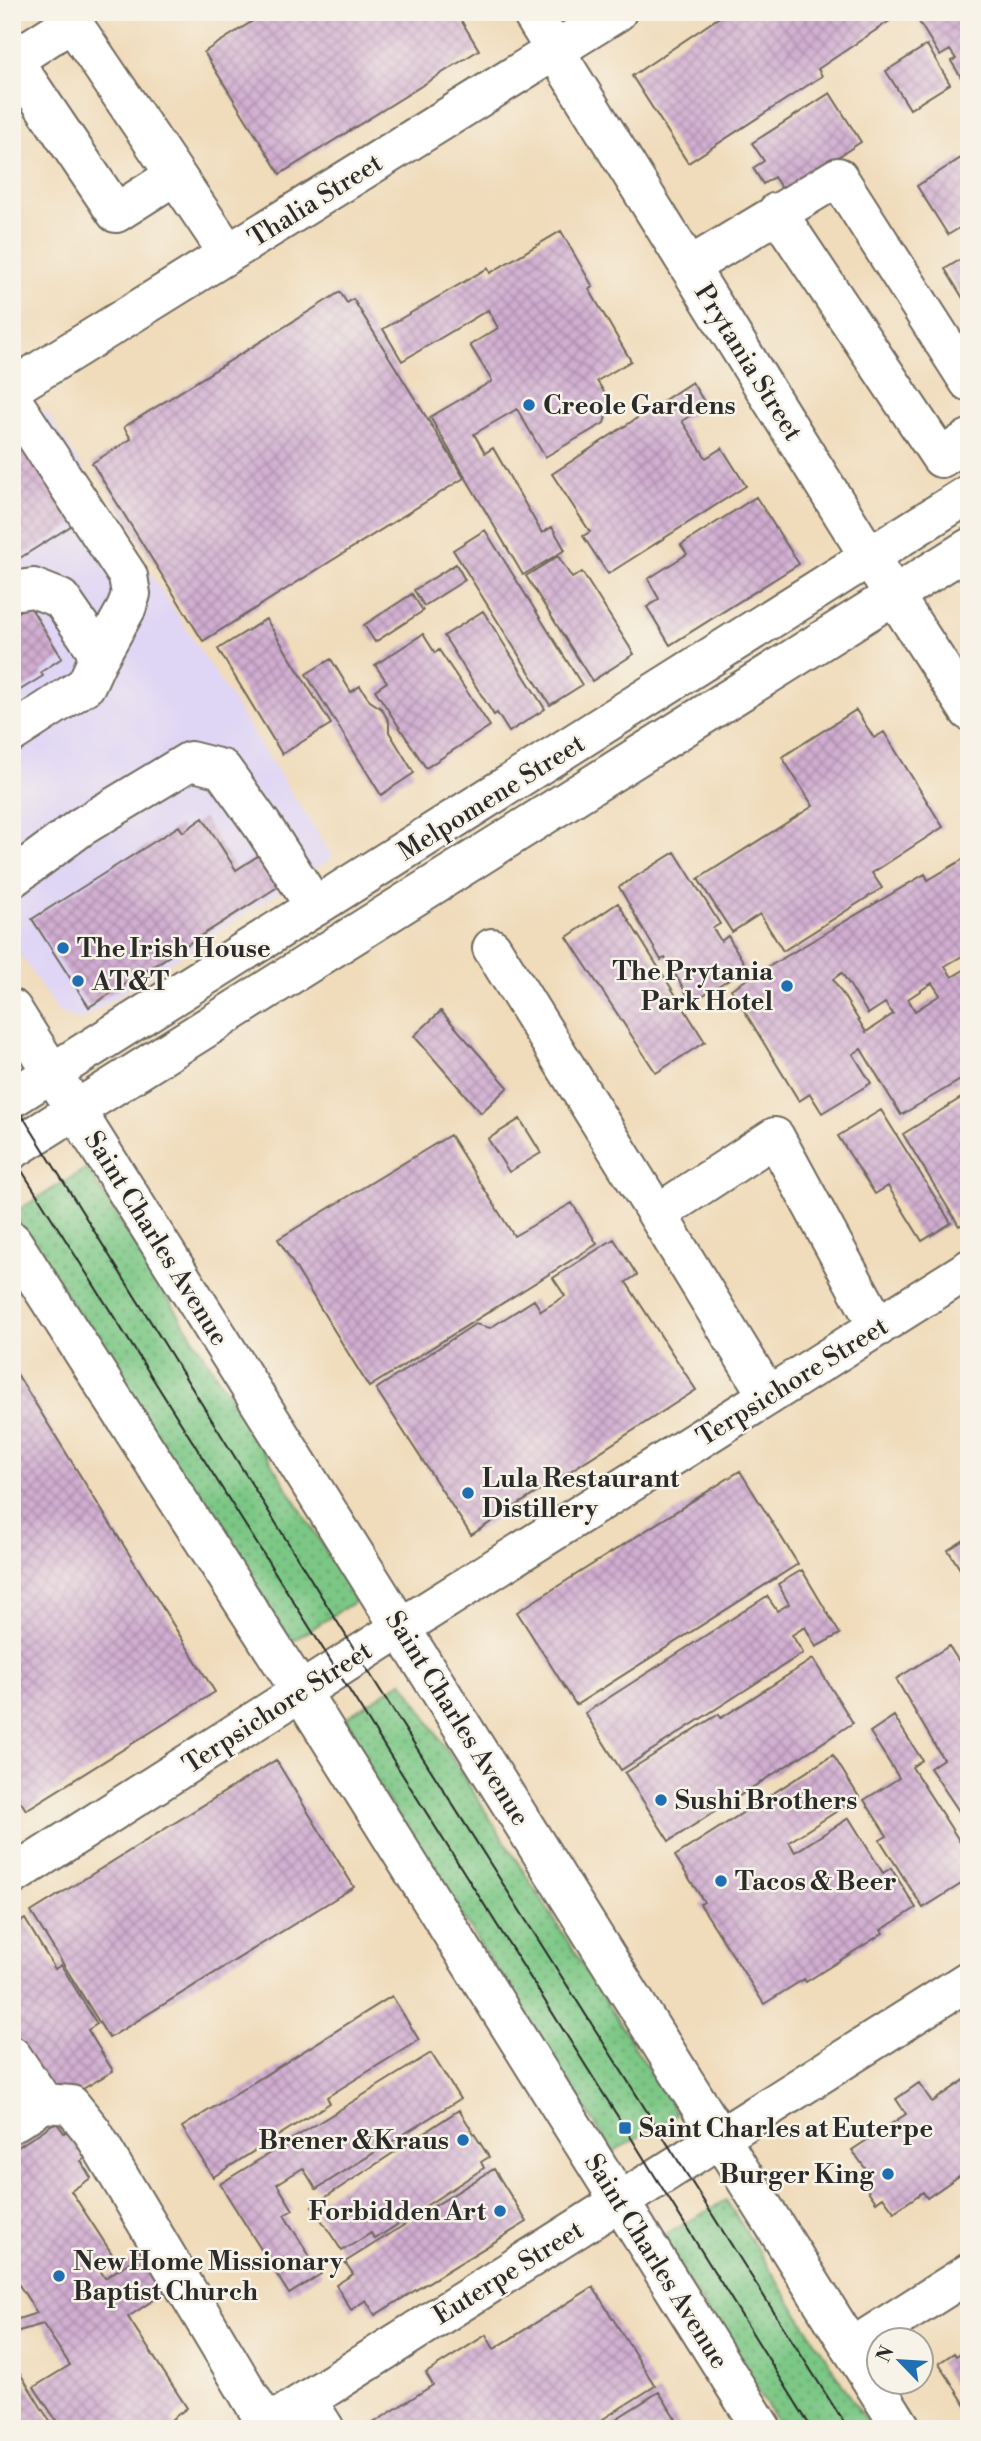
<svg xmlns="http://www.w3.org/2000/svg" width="981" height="2441" viewBox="0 0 981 2441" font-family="'Libre Bodoni',serif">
  <defs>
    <pattern id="grass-dots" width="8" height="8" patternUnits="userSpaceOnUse" patternTransform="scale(1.75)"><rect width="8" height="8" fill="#7bc785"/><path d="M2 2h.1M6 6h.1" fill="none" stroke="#65a26d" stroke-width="1.8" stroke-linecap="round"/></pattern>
    <pattern id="building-cross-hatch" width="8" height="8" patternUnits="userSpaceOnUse" patternTransform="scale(1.75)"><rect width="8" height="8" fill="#d1add1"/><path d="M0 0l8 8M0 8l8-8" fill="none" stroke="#aa8daa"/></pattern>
  </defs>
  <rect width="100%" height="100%" fill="#f7f3e8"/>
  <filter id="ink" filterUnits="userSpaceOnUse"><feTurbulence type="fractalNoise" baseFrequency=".0143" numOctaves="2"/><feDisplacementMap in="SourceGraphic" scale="14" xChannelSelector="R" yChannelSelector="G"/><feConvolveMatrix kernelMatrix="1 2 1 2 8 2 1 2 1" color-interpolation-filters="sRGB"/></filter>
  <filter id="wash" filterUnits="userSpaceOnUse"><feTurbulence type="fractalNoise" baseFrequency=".00686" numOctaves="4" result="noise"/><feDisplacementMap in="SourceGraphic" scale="28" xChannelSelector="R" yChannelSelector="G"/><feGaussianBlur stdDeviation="1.57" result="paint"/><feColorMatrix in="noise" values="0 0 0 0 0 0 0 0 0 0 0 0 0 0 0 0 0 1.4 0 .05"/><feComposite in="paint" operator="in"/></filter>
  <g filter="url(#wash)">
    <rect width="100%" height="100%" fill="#f0dbba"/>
    <path fill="#dfd5f5" d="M 46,411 L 333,857 L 81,1020 L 58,1012 L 12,942 L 12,432 Z"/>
    <path fill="url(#grass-dots)" stroke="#537958" stroke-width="2" d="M 87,1168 L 357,1600 L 291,1642 L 13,1213 Z
      M 403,1681 L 677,2114 L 613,2152 L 338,1723 Z
      M 726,2200 L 871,2429 L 782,2429 L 660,2238 Z"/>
    <g id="blocks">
      <path fill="url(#building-cross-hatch)" fill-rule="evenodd" d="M 267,12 L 456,12 L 479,50 L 280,174 L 204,52 Z
        M 727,12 L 886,12 L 891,20 L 818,69 L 822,76 L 688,163 L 632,76 Z
        M 913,12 L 969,12 L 969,90 L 951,61 L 956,59 L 950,50 L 940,56 Z
        M 927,45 L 950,84 L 910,109 L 886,71 Z
        M 830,93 L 861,142 L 784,192 L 774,177 L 763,184 L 753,168 L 764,161 L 752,143 Z
        M 961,158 L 969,172 L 969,222 L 948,235 L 917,186 Z
        M 561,231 L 593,287 L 589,289 L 631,361 L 597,381 L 610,401 L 604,423 L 545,457 L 517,409 L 474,434 L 485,453 L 493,448 L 542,533 L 552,527 L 565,550 L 523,575 L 430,417 L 492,381 L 470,345 L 498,328 L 488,310 L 402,361 L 383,329 L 488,268 L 490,273 Z
        M 969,254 L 969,308 L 945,269 Z
        M 340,292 L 347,303 L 353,299 L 464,478 L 203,641 L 92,463 L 131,439 L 124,427 Z
        M 692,382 L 706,405 L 682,421 L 706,458 L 722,448 L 746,486 L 608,574 L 583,536 L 590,532 L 552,474 Z
        M 19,435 L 74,524 L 12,563 L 12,440 Z
        M 756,497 L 799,564 L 670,645 L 647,607 L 659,599 L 648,579 L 687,554 L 681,545 Z
        M 485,530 L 582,685 L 550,705 L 453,550 Z
        M 558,556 L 572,578 L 582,572 L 634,654 L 592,681 L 526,576 Z
        M 456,564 L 465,580 L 424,606 L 414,590 Z
        M 412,594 L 423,611 L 375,642 L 364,625 Z
        M 29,605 L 62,658 L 41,672 L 43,676 L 12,695 L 12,615 Z
        M 483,611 L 545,709 L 509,732 L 497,713 L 494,715 L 444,636 Z
        M 266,619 L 331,724 L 282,754 L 218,649 Z
        M 423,634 L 435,653 L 439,650 L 490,726 L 426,768 L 375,690 L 387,682 L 375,665 Z
        M 331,659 L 351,692 L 360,686 L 370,701 L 382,709 L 389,722 L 389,732 L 414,773 L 381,795 L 306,674 Z
        M 856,710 L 874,738 L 884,732 L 943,827 L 872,873 L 882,888 L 783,951 L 760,914 L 732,932 L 698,879 L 813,806 L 782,757 Z
        M 203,818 L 236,870 L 264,852 L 284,883 L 89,1007 L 32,919 L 179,826 L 183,832 Z
        M 675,852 L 720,924 L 713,928 L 721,941 L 728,936 L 747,968 L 692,1002 L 665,958 L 661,960 L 619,887 Z
        M 969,856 L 969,952 L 945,966 L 952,977 L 969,967 L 969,1075 L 901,1115 L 861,1049 L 853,1054 L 871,1083 L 822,1113 L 810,1094 L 799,1101 L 731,989 L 925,874 L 928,880 ZM 842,973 L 868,1014 L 885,1003 L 893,1014 L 866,1032 L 833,979 ZM 932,983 L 940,995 L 915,1011 L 908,999 Z
        M 618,903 L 705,1042 L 656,1073 L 567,937 Z
        M 441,1011 L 508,1087 L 481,1113 L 414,1036 Z
        M 969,1093 L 969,1221 L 959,1226 L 903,1134 Z
        M 881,1110 L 951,1223 L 922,1241 L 888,1186 L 875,1194 L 838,1136 Z
        M 520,1119 L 541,1153 L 509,1172 L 488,1139 Z
        M 450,1135 L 514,1236 L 572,1203 L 597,1244 L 369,1387 L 278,1239 Z
        M 614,1239 L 637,1275 L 626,1282 L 696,1390 L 471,1535 L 376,1389 L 475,1324 L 490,1328 L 534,1300 L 541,1311 L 565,1296 L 553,1278 Z
        M 12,1366 L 215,1692 L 26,1810 L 12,1788 Z
        M 740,1471 L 798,1564 L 576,1705 L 517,1612 Z
        M 969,1537 L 969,1583 L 948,1550 Z
        M 802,1570 L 840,1634 L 816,1647 L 805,1627 L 792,1635 L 803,1653 L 621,1770 L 585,1713 L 767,1596 L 777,1611 L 789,1604 L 778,1584 Z
        M 949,1646 L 969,1677 L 969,1826 L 930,1768 L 943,1759 L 896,1679 Z
        M 813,1659 L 853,1723 L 669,1841 L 625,1773 L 719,1714 L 721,1718 Z
        M 894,1716 L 922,1760 L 912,1767 L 969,1856 L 969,1879 L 923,1908 L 880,1840 L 887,1836 L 864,1800 L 899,1778 L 870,1732 Z
        M 833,1755 L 859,1797 L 789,1842 L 795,1852 L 849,1818 L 883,1873 L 891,1868 L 916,1908 L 881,1930 L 883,1933 L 806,1982 L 804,1979 L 764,2004 L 700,1904 L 704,1902 L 675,1856 Z
        M 276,1760 L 354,1887 L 109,2038 L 31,1912 Z
        M 25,1919 L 55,1969 L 61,1965 L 97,2024 L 88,2030 L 113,2071 L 61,2102 L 12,2041 L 12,1926 Z
        M 392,1996 L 419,2040 L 327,2097 L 330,2103 L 213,2177 L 182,2127 Z
        M 431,2053 L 460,2099 L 316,2189 L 303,2168 L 277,2184 L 293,2210 L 284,2215 L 321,2274 L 289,2294 L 220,2184 Z
        M 969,2077 L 969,2169 L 927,2198 L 923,2192 L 894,2212 L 883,2197 L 876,2202 L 861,2181 L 870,2175 L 852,2150 L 906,2114 L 896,2099 L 919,2083 L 932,2102 Z
        M 459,2110 L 489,2157 L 481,2162 L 484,2168 L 375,2239 L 371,2233 L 342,2251 L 312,2206 Z
        M 56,2122 L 64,2133 L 80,2123 L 99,2150 L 81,2161 L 91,2178 L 71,2191 L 116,2260 L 100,2270 L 105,2278 L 148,2250 L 173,2287 L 128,2317 L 187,2408 L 172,2419 L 176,2426 L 172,2429 L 62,2429 L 34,2387 L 70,2365 L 43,2324 L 12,2333 L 12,2321 L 37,2313 L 12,2274 L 12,2151 Z
        M 494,2169 L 527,2222 L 375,2315 L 366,2300 L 351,2310 L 336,2285 L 353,2274 L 345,2262 Z
        M 593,2287 L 655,2386 L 603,2419 L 606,2425 L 659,2392 L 682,2429 L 364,2429 L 433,2385 L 426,2373 L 486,2335 L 494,2349 Z
        M 969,2348 L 969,2411 L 939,2363 L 954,2353 L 956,2356 Z
        M 21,2375 L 54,2428 L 53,2429 L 12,2429 L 12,2380 Z"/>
    </g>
  </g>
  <g filter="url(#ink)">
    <use href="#blocks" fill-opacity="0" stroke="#70695d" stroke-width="2"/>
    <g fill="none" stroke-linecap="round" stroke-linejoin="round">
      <g stroke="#70695d" stroke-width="42">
        <path id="minor" d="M 531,12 L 870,558 L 969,711
          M 174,176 L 116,213 L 13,60 L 72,22 L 228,253
          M 777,212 L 941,458 L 969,439
          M 689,267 L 838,177 L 969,382
          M 12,388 L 617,12
          M 12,400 L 128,576 L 131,594 L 126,609 L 97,661
          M 12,591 L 33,588 L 61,599 L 95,648 L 97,661 L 86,685 L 12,733
          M 12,878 L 81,827 L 190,761 L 222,769 L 262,825 L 315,907
          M 492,948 L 657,1214
          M 12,1098 L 969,494
          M 12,1150 L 969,548
          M 768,1396 L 657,1214 L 775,1137 L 878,1327
          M 12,1876 L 402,1627 L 969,1269
          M 12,2056 L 44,2103 L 71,2105 L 92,2131 L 267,2425
          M 12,2123 L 44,2103
          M 851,2348 L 969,2273
          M 307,2400 L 325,2429
          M 261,2429 L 969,1980"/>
      </g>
      <g stroke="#70695d" stroke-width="42">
        <path id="major" d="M 12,1009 C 311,1481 604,1957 902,2429
          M 12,1241 L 301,1692 L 762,2429"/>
      </g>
      <use href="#minor" stroke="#fff" stroke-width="38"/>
      <use href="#major" stroke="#fff" stroke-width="38"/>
      <path stroke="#2b2b2b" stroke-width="2" d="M 12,1099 L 358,1655 L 848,2429
        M 12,1155 L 625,2128 L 812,2429"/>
    </g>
  </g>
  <g fill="#1f6fb2" stroke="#f7f3e8" stroke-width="2.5">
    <circle cx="529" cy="405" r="7"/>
    <circle cx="63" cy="948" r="7"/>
    <circle cx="78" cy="981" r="7"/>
    <circle cx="787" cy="986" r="7"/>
    <circle cx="468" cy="1493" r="7"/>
    <circle cx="661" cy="1800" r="7"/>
    <circle cx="721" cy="1881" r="7"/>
    <rect x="618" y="2121" width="14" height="14" rx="3.5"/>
    <circle cx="463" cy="2140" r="7"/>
    <circle cx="888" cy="2174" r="7"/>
    <circle cx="500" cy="2211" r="7"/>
    <circle cx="59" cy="2276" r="7"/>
  </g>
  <g text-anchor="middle" stroke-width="5" stroke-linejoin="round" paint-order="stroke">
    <g font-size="26" fill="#2b2b2b" stroke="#f7f3e8">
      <text transform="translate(315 200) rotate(-32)" y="9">Thalia Street</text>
      <text transform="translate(749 362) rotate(58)" y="9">Prytania Street</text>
      <text transform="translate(491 797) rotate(-32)" y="9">Melpomene Street</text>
      <text transform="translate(157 1238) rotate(58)" y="9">Saint Charles Avenue</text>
      <text transform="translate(792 1381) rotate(-32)" y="9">Terpsichore Street</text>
      <text transform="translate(277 1707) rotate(-33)" y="9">Terpsichore Street</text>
      <text transform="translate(458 1718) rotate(58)" y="9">Saint Charles Avenue</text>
      <text transform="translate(657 2261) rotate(58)" y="9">Saint Charles Avenue</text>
      <text transform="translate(508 2272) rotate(-32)" y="9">Euterpe Street</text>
    </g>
    <g font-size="26" font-weight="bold" fill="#2b2b2b" stroke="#f7f3e8" text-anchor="start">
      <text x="543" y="414">Creole Gardens</text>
      <text x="77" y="957">The Irish House</text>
      <text x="773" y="980" text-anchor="end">The Prytania<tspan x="773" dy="30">Park Hotel</tspan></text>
      <text x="92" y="990">AT&amp;T</text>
      <text x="482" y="1487">Lula Restaurant<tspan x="482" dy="30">Distillery</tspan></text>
      <text x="675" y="1809">Sushi Brothers</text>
      <text x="735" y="1890">Tacos &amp; Beer</text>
      <text x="639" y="2137">Saint Charles at Euterpe</text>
      <text x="449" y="2149" text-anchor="end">Brener &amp;Kraus</text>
      <text x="874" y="2183" text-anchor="end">Burger King</text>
      <text x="486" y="2220" text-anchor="end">Forbidden Art</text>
      <text x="73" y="2270">New Home Missionary<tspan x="73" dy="30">Baptist Church</tspan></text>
    </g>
  </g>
  <rect width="981" height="2441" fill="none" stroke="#f7f3e8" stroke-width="42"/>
  <g transform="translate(900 2361) rotate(295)"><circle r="33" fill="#f7f3e8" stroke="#a5a39c" stroke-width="2"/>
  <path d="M0-5L12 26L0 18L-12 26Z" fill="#1f6fb2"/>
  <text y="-10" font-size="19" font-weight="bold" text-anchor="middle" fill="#2b2b2b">N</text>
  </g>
</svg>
